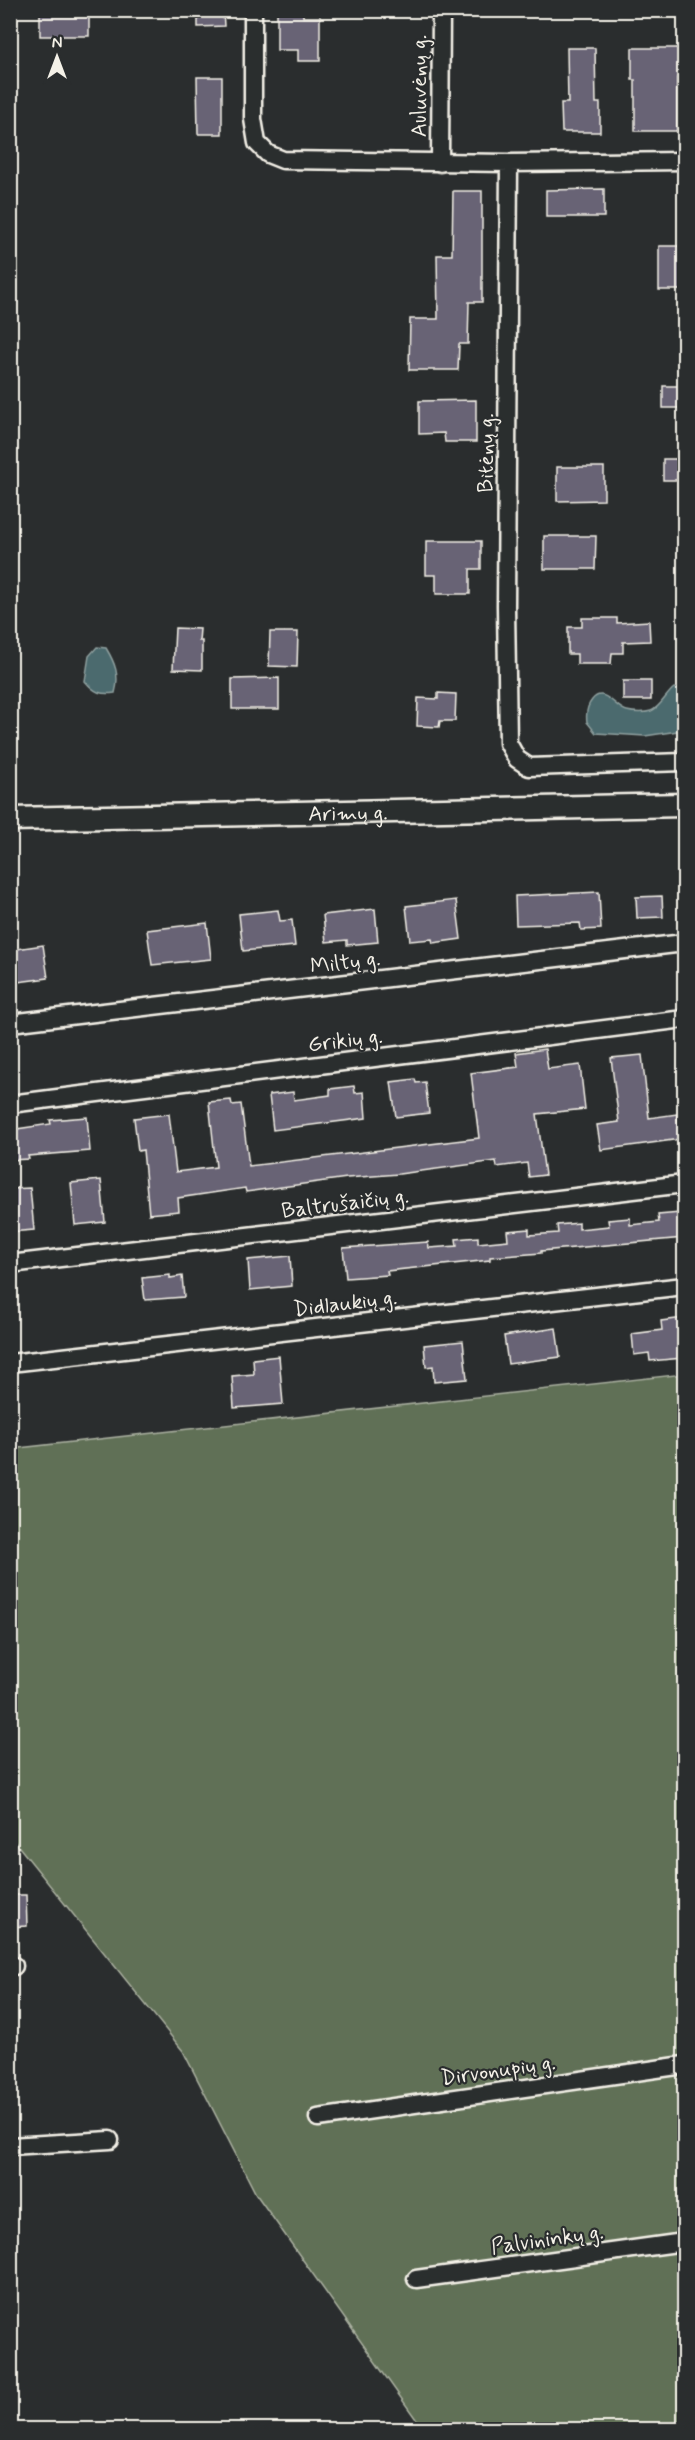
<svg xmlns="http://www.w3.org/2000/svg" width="695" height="2440" viewBox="0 0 695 2440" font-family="Mynerve,sans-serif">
  <rect width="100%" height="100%" fill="#2a2d2e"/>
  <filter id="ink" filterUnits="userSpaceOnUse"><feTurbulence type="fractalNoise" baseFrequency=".0167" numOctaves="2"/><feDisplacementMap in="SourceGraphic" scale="12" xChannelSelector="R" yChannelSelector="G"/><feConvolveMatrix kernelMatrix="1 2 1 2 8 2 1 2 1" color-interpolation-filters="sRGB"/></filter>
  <g filter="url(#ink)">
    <path fill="#616f57" stroke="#aab0a0" stroke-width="1.5" d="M 684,1374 L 684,2429 L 423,2429 L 256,2194 L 183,2051 L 11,1837 L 10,1449 Z"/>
    <path fill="#4c6a6e" stroke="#8fa09f" stroke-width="1.5" d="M 97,647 L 106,648 C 115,663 120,675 115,693 C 101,695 95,693 85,681 L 89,656 Z
      M 674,688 L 684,691 L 684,730 L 645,736 L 596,733 L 587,722 C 586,715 587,706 592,700 C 604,685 616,709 627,711 C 634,713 645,713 651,711 C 660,708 666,694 674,688 Z"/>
    <path fill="#686375" stroke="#f4f1e8" stroke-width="1.5" d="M 40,10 L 89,10 L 89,36 L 40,36 Z
      M 198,10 L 223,10 L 224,26 L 198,27 Z
      M 277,10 L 303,10 L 303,17 L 320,17 L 320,61 L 298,61 L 298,50 L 277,50 Z
      M 567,48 L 595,48 L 596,103 L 600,103 L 600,132 L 562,132 L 561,103 L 568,103 Z
      M 632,48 L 684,48 L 684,78 L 677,78 L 677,131 L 635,131 L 635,80 L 632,80 Z
      M 197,77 L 222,77 L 222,134 L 198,134 Z
      M 604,189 L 604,217 L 546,217 L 546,190 Z
      M 453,191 L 482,191 L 482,302 L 469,302 L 468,344 L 459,344 L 458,370 L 409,370 L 410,319 L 438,319 L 437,255 L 452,255 Z
      M 659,246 L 684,246 L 684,290 L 659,290 Z
      M 663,386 L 684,386 L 684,408 L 663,408 Z
      M 476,400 L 476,442 L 445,442 L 444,433 L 419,434 L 419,401 Z
      M 663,459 L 684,459 L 684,480 L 663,480 Z
      M 557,467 L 604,467 L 604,500 L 557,501 Z
      M 544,536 L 596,536 L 595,569 L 544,569 Z
      M 426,541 L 481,541 L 481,569 L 470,569 L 470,594 L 436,594 L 436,575 L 426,575 Z
      M 582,618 L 617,618 L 617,623 L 649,621 L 650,641 L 623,642 L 623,653 L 612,653 L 611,664 L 577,664 L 577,654 L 568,654 L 568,627 L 582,627 Z
      M 175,628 L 200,629 L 199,641 L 202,641 L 202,670 L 173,669 Z
      M 270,632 L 298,632 L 297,667 L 269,666 Z
      M 279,678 L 279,709 L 232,709 L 232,679 Z
      M 623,681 L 651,681 L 651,700 L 623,700 Z
      M 438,693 L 456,694 L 455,721 L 440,721 L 439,727 L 417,726 L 418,698 L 438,699 Z
      M 599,892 L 601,929 L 581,930 L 580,923 L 516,925 L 515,896 Z
      M 662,896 L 663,917 L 637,918 L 636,897 Z
      M 456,900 L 461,939 L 433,943 L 432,939 L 410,941 L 406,906 Z
      M 375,909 L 378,942 L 347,945 L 347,940 L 326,942 L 323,915 Z
      M 278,910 L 280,921 L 292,920 L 295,946 L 243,951 L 239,914 Z
      M 207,923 L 211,959 L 152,965 L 147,930 Z
      M 43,945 L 48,978 L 10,983 L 10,950 Z
      M 545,1049 L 548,1069 L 580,1065 L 585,1109 L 537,1114 L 545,1175 L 529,1177 L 527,1163 L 497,1167 L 496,1161 L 399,1174 L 347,1178 L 246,1192 L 245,1188 L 178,1198 L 179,1211 L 149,1214 L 143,1150 L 138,1151 L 134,1118 L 169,1114 L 176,1172 L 216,1167 L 209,1102 L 231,1100 L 232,1105 L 241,1104 L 249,1166 L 479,1138 L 471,1073 L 518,1067 L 516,1053 Z
      M 642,1055 L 649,1118 L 677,1114 L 680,1139 L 601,1150 L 597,1125 L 619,1122 L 611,1058 Z
      M 415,1079 L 416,1083 L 425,1082 L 429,1113 L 396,1117 L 391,1082 Z
      M 354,1086 L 355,1093 L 364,1092 L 366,1118 L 273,1130 L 269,1095 L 293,1092 L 294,1100 L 330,1095 L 330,1089 Z
      M 87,1117 L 90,1151 L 28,1156 L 29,1159 L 10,1160 L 10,1130 L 51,1124 L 50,1120 Z
      M 101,1180 L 105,1222 L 75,1225 L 71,1183 Z
      M 30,1188 L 34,1230 L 10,1232 L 10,1189 Z
      M 680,1213 L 680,1220 L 684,1219 L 684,1238 L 541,1251 L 541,1253 L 490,1257 L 490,1260 L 387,1271 L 388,1275 L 346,1278 L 343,1248 L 428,1242 L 429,1248 L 457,1246 L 456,1239 L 478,1237 L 478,1243 L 508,1240 L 507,1231 L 529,1229 L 529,1235 L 558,1233 L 557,1225 L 579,1223 L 579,1229 L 609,1226 L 608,1220 L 630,1218 L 630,1225 L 659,1222 L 658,1215 Z
      M 290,1256 L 292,1286 L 250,1290 L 248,1260 Z
      M 170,1275 L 170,1278 L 182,1276 L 184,1297 L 145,1300 L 142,1278 Z
      M 684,1318 L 684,1340 L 681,1340 L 683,1358 L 650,1361 L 649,1353 L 634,1355 L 632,1334 L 662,1330 L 661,1321 Z
      M 556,1328 L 560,1357 L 508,1364 L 504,1336 Z
      M 463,1341 L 467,1379 L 434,1382 L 433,1366 L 426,1367 L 424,1345 Z
      M 279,1356 L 283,1404 L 234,1408 L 232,1376 L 254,1374 L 253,1359 Z
      M 10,1895 L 26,1895 L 27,1926 L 10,1927 Z"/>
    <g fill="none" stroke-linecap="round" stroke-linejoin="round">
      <g stroke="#f4f1e8" stroke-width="21">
        <path id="street" d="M 253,10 L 253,119 L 257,143 L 268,154 L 283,160 L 509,163 L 684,161
          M 440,163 L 441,10
          M 509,163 L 506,606 L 508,743 L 517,759 L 529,767 L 684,762
          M 10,1023 L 684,943
          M 10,1104 L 684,1019
          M 10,1264 L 684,1184
          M 10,1363 L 684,1286
          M 10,1966 L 14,1966
          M 318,2118 L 684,2065
          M 10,2146 L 110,2140
          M 416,2279 L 684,2242"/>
      </g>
      <g stroke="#f4f1e8" stroke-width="27">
        <g id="secondary">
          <path id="s1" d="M 10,819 L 684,805"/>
        </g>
      </g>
      <use href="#street" stroke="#2a2d2e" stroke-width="16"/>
      <use href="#secondary" stroke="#2a2d2e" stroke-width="22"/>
    </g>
  </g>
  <g text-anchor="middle" stroke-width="4.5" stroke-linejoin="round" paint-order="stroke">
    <g font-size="22" fill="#f4f1e8" stroke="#2a2d2e">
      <text transform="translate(418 86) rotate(-90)" y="8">Auluvėnų g.</text>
      <text transform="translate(485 453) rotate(-90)" y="8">Bitėnų g.</text>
      <text dy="8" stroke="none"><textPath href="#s1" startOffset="338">Arimų g.</textPath></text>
      <text transform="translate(345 961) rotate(-7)" y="8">Miltų g.</text>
      <text transform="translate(345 1039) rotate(-7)" y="8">Grikių g.</text>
      <text transform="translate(345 1202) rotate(-7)" y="8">Baltrušaičių g.</text>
      <text transform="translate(345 1302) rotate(-7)" y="8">Didlaukių g.</text>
      <text transform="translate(498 2069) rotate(-8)" y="8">Dirvonupių g.</text>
      <text transform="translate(547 2238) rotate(-8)" y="8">Palvininkų g.</text>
    </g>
  </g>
  <rect width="695" height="2440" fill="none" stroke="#2a2d2e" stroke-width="36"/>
  <rect x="18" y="18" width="659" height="2404" fill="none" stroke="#f4f1e8" stroke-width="2" filter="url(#ink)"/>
  <g transform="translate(57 57)" stroke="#2a2d2e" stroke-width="4.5" paint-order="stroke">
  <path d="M0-4.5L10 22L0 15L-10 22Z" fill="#f4f1e8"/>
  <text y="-9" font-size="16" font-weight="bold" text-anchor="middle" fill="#f4f1e8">N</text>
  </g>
</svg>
